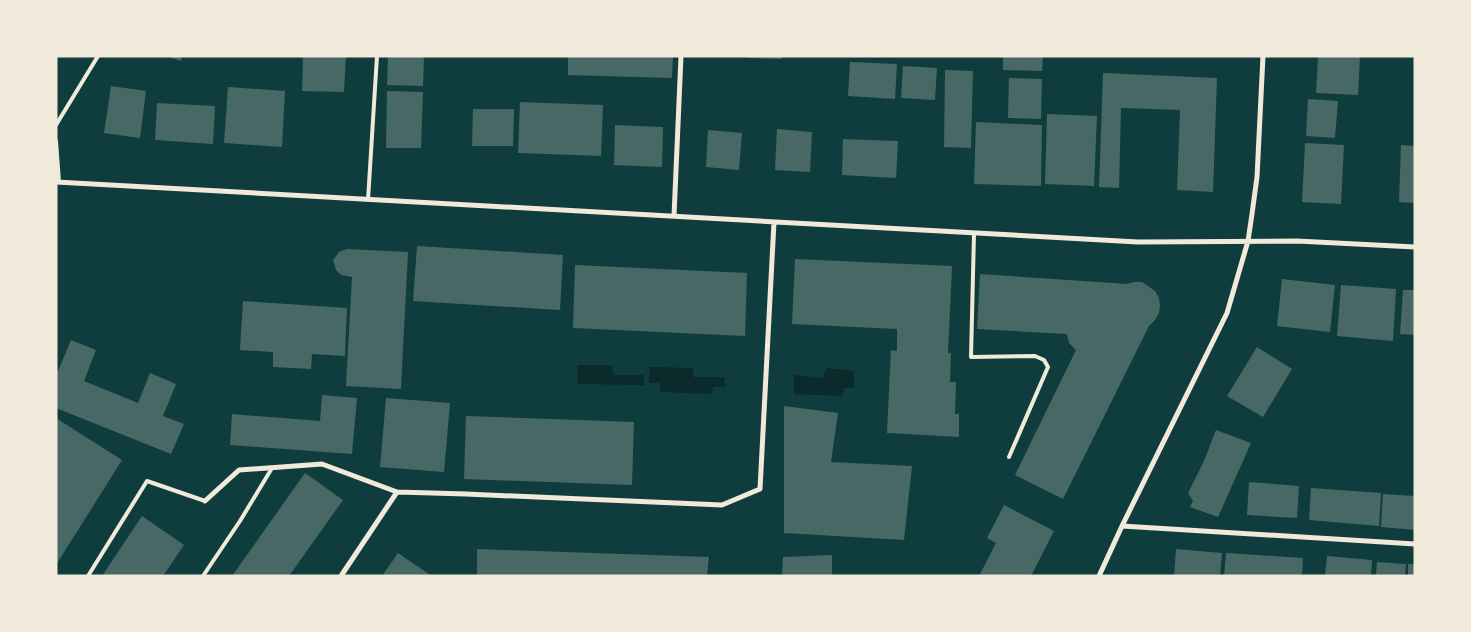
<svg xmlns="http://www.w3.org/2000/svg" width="1471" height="632" viewBox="0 0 1471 632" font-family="'Source Sans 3',sans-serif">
  <rect width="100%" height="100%" fill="#0f3d3e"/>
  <path fill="#0a2a2b" d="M 577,365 L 612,365 L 613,375 L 644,375 L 644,385 L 577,384 Z
    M 649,367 L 693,368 L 693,377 L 724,377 L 725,387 L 713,387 L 712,394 L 660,392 L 660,383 L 649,383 Z
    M 826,368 L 854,371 L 854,388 L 844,388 L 843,396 L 794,394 L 794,375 L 823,378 Z"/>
  <path fill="#486865" d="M 166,56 L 182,56 L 181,61 Z
    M 303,56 L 346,56 L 344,92 L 302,91 Z
    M 388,56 L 424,56 L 423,86 L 387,85 Z
    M 568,56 L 673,56 L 672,78 L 568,75 Z
    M 748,56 L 782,56 L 782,59 L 748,58 Z
    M 1003,56 L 1043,56 L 1042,71 L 1003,70 Z
    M 1318,56 L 1360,56 L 1358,95 L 1316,93 Z
    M 850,62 L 897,64 L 895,99 L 848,96 Z
    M 903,66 L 937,68 L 935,100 L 901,98 Z
    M 945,70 L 973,71 L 971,148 L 944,147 Z
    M 1103,73 L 1217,78 L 1213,192 L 1177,190 L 1180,110 L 1121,108 L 1119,188 L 1099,187 Z
    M 1009,78 L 1042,79 L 1041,119 L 1008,118 Z
    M 111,86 L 146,91 L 140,138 L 104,133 Z
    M 228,87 L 285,91 L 282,147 L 224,143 Z
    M 387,91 L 423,92 L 421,148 L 386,148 Z
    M 1308,99 L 1338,101 L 1335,138 L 1306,136 Z
    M 520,102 L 603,105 L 601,156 L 518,153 Z
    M 157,103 L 215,106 L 213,144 L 155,140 Z
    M 473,109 L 514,109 L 513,146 L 472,146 Z
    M 1047,114 L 1097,116 L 1094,186 L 1045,184 Z
    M 976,122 L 1042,125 L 1041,186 L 974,184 Z
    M 615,125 L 663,127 L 662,167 L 614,165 Z
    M 777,129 L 812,132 L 810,172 L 775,170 Z
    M 708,130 L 742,133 L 739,170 L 706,167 Z
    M 843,139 L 898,141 L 896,178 L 842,175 Z
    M 1305,143 L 1344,145 L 1341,204 L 1302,202 Z
    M 1401,145 L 1415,146 L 1415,203 L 1399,202 Z
    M 417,246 L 563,255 L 560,310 L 413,301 Z
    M 347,249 L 408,252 L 401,389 L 346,386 L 352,277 L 341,275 L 336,270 L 333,260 L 339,252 Z
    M 795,259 L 952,266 L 948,353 L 951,353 L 950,382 L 956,382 L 955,414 L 959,414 L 959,437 L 887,433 L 891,350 L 897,351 L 897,329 L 792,324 Z
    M 575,265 L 747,273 L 745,336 L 573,328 Z
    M 980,274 L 1127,284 L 1134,282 L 1142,282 L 1155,291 L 1159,298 L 1160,306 L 1159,313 L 1155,320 L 1149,326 L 1063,499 L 1015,475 L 1076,350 L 1069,343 L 1067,334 L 977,329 Z
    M 1282,279 L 1335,285 L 1330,332 L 1277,326 Z
    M 1341,285 L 1396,289 L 1393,341 L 1337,336 Z
    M 1403,290 L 1415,290 L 1415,335 L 1400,334 Z
    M 243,301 L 347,308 L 345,356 L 312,354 L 311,369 L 273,367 L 273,352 L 240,350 Z
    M 71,340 L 96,350 L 84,381 L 138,403 L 150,373 L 176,384 L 163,416 L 184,424 L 171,454 L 56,408 L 56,370 L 58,371 Z
    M 1257,347 L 1292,369 L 1263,417 L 1227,396 Z
    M 322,395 L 357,398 L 352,454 L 230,445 L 232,414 L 320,421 Z
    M 386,398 L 450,403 L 444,472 L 380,467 Z
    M 784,406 L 838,413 L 831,462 L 912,466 L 904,540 L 784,533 Z
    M 466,416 L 634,422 L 632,485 L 464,479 Z
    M 56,418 L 122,460 L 56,565 Z
    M 1216,430 L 1251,443 L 1218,517 L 1190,507 L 1193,501 L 1188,493 L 1204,461 Z
    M 305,473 L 343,500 L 289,576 L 232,576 Z
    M 1249,482 L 1299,486 L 1297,518 L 1247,515 Z
    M 1311,488 L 1381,493 L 1379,526 L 1309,520 Z
    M 1383,494 L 1415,496 L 1415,530 L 1381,527 Z
    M 1004,505 L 1054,531 L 1031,576 L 979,576 L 996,543 L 987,538 Z
    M 142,516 L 184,545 L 163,576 L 102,576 Z
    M 477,549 L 709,557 L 707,576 L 477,576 Z
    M 1176,549 L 1222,553 L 1220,576 L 1174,576 Z
    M 398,553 L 432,576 L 382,576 Z
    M 1226,553 L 1303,558 L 1302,576 L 1224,576 Z
    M 832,555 L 832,576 L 782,576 L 783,557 Z
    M 1327,556 L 1372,560 L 1371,576 L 1325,576 Z
    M 1377,562 L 1406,564 L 1405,576 L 1376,576 Z
    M 1408,564 L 1415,564 L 1415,576 L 1408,576 Z"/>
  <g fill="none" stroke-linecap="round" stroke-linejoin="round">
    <path stroke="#f1e9da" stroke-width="4" d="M 56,125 L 98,56
      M 56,141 L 59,182
      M 368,200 L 377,56
      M 974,234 L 971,357 L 1035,356 L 1044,360 L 1048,367 L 1009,457
      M 88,576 L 147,481 L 205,501
      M 203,576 L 240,521 L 272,468"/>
    <path stroke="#f1e9da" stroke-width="5" d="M 56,182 L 1138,242 L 1297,241 L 1415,247
      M 674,216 L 681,56
      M 205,501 L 239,470 L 322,464 L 397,492 L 466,494 L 722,505 L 760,489 L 774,222
      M 1122,526 L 1415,544
      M 341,576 L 397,492
      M 1099,576 L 1122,526 L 1227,313 L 1248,241 L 1252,214 L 1257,177 L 1263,56"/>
  </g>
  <rect width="1471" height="632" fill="none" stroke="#f1e9da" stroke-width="115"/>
</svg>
